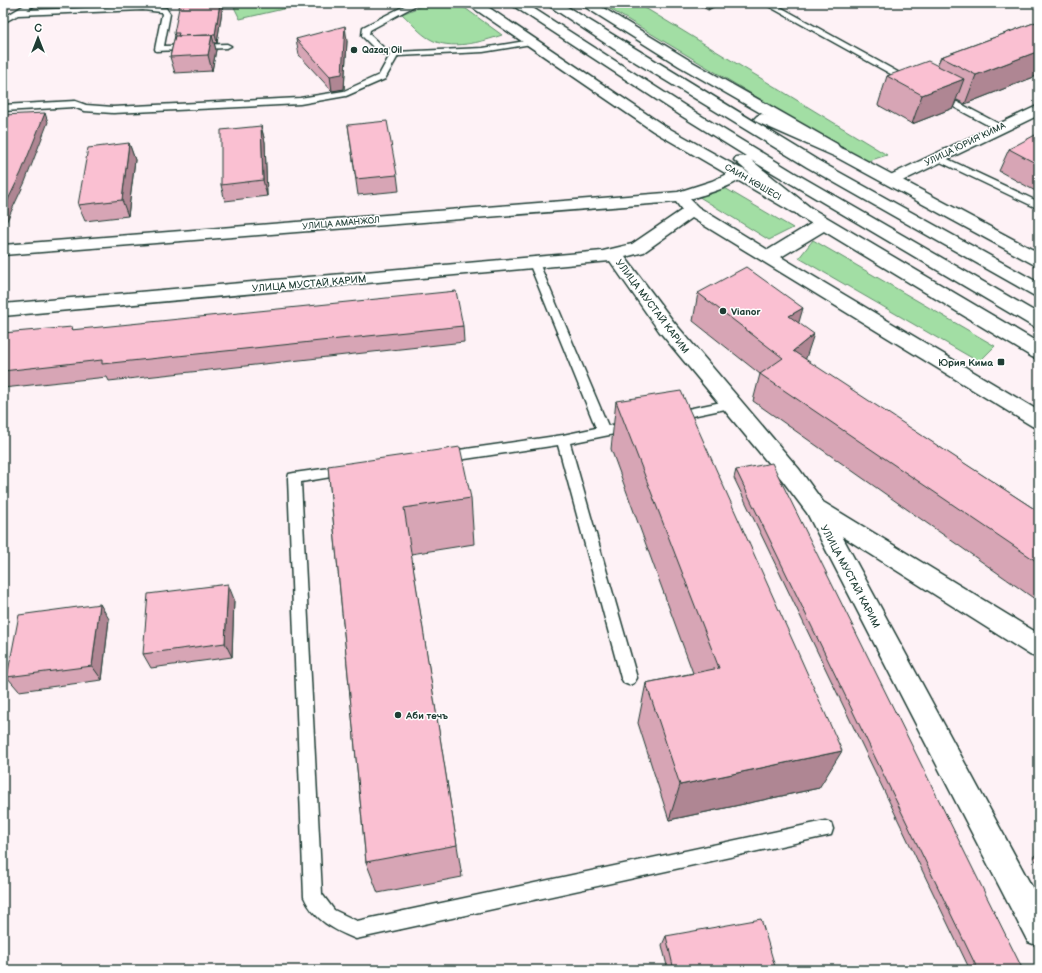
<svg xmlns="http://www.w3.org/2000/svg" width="1042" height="973" viewBox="0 0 1042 973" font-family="'Balsamiq Sans',sans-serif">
  <rect width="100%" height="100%" fill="#fef2f6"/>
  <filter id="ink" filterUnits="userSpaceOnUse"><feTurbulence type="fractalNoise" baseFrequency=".025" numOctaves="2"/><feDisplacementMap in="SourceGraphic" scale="8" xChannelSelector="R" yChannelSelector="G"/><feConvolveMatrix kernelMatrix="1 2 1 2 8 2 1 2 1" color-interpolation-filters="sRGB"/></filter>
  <g filter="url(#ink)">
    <path fill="#a2dea4" stroke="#608e6c" d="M 263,3 L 309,3 L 240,19 L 234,7 Z
      M 429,3 L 458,3 L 502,35 C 482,42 450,51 430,39 C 420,34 411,22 402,14 Z
      M 600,3 L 637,3 L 887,155 L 865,162 Z
      M 718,184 L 793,228 L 769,240 L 693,193 Z
      M 813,240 L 995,346 L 979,362 L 799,258 Z"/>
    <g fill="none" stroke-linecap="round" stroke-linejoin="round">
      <g stroke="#1f3d34" stroke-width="3">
        <path id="lane" d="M 28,3 L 38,3 L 27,10 L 143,6 L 166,8 L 170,14 L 164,46 L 227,44 L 231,46 L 227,48 L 156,51 L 155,49 L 162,14 L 161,12 L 143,10 L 18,15 L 3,23 L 3,18 Z
          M 410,3 L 420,3 L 370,30 L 369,34 L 385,49 L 395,52 L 483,48 L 531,40 L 535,42 L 531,44 L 483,52 L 398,56 L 385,79 L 346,96 L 300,104 L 113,113 L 84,111 L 74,107 L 3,111 L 3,105 L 75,101 L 86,105 L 113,107 L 300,98 L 344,91 L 379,75 L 390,55 L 379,53 L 362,36 L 363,27 Z
          M 763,3 L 773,3 L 914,81 L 913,83 L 907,83 Z
          M 940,93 L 1001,125 L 1003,127 L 998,130 L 995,129 L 937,98 L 936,96 Z
          M 937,154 L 1039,202 L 1039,209 L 934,159 L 934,155 Z
          M 534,260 L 539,263 L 608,426 L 629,421 L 633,423 L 635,426 L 633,429 L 629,431 L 570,443 L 637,678 L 634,683 L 629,685 L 624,683 L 621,678 L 558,445 L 445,462 L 441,460 L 439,457 L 441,454 L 445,452 L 563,435 L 596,428 L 529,263 Z
          M 731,400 L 735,401 L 737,404 L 735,407 L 673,420 L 669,419 L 667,416 L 669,413 L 673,412 Z
          M 344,466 L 349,468 L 350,471 L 349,474 L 301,482 L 322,894 L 334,910 L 357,921 L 825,821 L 831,823 L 833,829 L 831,835 L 356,939 C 334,930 314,920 304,897 L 288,478 L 289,474 L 294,473 Z"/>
      </g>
      <g stroke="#1f3d34" stroke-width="3">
        <path id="street" d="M 1039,105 L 1039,115 L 898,183 L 892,185 L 886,183 L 884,180 L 886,177 Z
          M 739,168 L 745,170 L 747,173 C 738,186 705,194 690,199 L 698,207 L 768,250 L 817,220 L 823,219 L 829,220 L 832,224 L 829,228 L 781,257 L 1039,411 L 1039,429 L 1032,426 L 692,218 L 644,252 L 625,257 L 673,321 L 799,469 L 823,502 L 1039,634 L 1039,658 L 1030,655 L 842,536 L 1039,900 L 1039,946 L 1028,942 L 807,513 L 783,481 L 659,331 L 610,261 L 3,316 L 3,304 L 603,251 L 632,244 L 682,210 L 676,202 L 3,255 L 3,245 L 678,192 L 712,181 Z"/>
      </g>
      <g stroke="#1f3d34" stroke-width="3">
        <path id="secondary" d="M 466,3 L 482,3 L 663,125 L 804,204 L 806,208 L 804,212 L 798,213 L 792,212 L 653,131 Z
          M 579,3 L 595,3 L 689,60 L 837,144 L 839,147 L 837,150 L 825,150 L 679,66 Z"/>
      </g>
      <g stroke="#1f3d34" stroke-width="3">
        <path id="primary" d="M 509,3 L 525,3 L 690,109 L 795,173 L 1039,314 L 1039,328 L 1032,326 L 751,160 L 811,208 L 1039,343 L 1039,359 L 1032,357 L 799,216 L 734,160 L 736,157 L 746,156 L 680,115 Z
          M 545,3 L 561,3 L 819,161 L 1039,283 L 1039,297 L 1033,295 L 807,167 L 614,49 Z
          M 762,114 L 848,151 L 1039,253 L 1039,266 L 1033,264 L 836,157 L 757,122 L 754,119 L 757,116 Z"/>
      </g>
      <use href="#lane" fill="#fff" fill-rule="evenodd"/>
      <use href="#street" fill="#fff" fill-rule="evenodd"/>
      <use href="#secondary" fill="#fff" fill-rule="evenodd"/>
      <use href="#primary" fill="#fff" fill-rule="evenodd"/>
    </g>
    <path fill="#d7a5b5" stroke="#1f3d34" d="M 105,3 L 137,3 L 137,5 L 108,6 Z
      M 695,3 L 721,3 L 708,10 Z
      M 223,4 L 217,43 L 214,43 L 216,50 L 212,71 L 175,73 L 170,57 L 175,36 L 174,33 Z
      M 1039,21 L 1039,75 L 965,104 L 957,100 L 953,108 L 912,124 L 878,105 L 887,76 L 937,66 L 941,57 Z
      M 296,39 L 347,41 L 344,89 L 332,91 L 299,55 Z
      M 348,125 L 397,175 L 399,191 L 358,195 Z
      M 261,126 L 265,142 L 267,196 L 225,201 L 221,185 Z
      M 1039,135 L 1039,193 L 999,171 L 1009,149 Z
      M 129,143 L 135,160 L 128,216 L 85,221 L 78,205 Z
      M 698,293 L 799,323 L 805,360 L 1039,512 L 1039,602 L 753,401 L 760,374 L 693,321 Z
      M 463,326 L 464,342 L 109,381 L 107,377 L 3,388 L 3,333 L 74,330 Z
      M 616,401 L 819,788 L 669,820 L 638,723 L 646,683 L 693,673 L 611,449 Z
      M 328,466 L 471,498 L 474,544 L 411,554 L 462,877 L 378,893 L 366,862 Z
      M 736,470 L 1023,970 L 970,970 L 734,478 Z
      M 234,599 L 232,657 L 151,668 L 143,654 Z
      M 109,619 L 102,680 L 19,691 L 7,677 Z
      M 1039,852 L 1039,865 L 1033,857 Z
      M 666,936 L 776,970 L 668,970 L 662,945 Z"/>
    <path fill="#af8693" stroke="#1f3d34" d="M 220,3 L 223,3 L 223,4 L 217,43 L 215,35 Z
      M 709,3 L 721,3 L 708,10 Z
      M 345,26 L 347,41 L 344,89 L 332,91 L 330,76 Z
      M 212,35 L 216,50 L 212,71 L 208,55 Z
      M 1039,51 L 1039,75 L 965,104 L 976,75 Z
      M 964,79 L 953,108 L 912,124 L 922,95 Z
      M 45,113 L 48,122 L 25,182 L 3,229 L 3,210 Z
      M 261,126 L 265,142 L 267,196 L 263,180 Z
      M 129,143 L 135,160 L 128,216 L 122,200 Z
      M 803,308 L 795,336 L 789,316 Z
      M 814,334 L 805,361 L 793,351 Z
      M 228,584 L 234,599 L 232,657 L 225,643 Z
      M 100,604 L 109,619 L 102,680 L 92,666 Z
      M 842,751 L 819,788 L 669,820 L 680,785 Z"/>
    <path fill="#fac0d2" stroke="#1f3d34" d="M 180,3 L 220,3 L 215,35 L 212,35 L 178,36 L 179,33 L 174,33 Z
      M 1039,21 L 1039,51 L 976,75 L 941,57 Z
      M 345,26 L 342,74 L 330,76 L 296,39 Z
      M 212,35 L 208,55 L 170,57 L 175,36 Z
      M 928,61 L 964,79 L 922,95 L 887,76 Z
      M 45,113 L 21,173 L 3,210 L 3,115 Z
      M 387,121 L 397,175 L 356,179 L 348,125 Z
      M 261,126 L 263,180 L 221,185 L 221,130 Z
      M 1037,134 L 1039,135 L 1039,165 L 1009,149 Z
      M 129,143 L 122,200 L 78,205 L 88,148 Z
      M 746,267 L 803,308 L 789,316 L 814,334 L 793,351 L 1039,512 L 1039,563 L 760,374 L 783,358 L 698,293 Z
      M 456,291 L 463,326 L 102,364 L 102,360 L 3,371 L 3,333 L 72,327 L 71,330 Z
      M 681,391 L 842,751 L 680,785 L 646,683 L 719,668 L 616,401 Z
      M 460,447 L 471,498 L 404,508 L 457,845 L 366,862 L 328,466 Z
      M 772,463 L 1023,970 L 978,970 L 736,470 Z
      M 228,584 L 225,643 L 143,654 L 148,594 Z
      M 100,604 L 92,666 L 7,677 L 19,615 Z
      M 761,919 L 776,970 L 674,970 L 666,936 Z"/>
  </g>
  <g fill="#1f3d34" stroke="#fff" stroke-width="1.5">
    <circle cx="354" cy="50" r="4"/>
    <circle cx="723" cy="311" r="4"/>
    <rect x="997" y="358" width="8" height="8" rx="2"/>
    <circle cx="398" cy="715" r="4"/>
  </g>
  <g text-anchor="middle" stroke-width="3" stroke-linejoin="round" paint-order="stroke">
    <g font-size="9" font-weight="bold" fill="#1f3d34" stroke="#fff" text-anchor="start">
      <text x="362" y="53">Qazaq Oil</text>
    </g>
    <g font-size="9" fill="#1f3d34" stroke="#fff">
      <text transform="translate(965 144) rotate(-26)" y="3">УЛИЦА ЮРИЯ КИМА</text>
      <text transform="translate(753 182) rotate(30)" y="3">САИН КӨШЕСІ</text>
      <text transform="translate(341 223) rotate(-5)" y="3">УЛИЦА АМАНЖОЛ</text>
    </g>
    <g font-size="10" fill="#1f3d34" stroke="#fff">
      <text transform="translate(309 283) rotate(-5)" y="4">УЛИЦА МУСТАЙ КАРИМ</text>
      <text transform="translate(653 306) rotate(53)" y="4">УЛИЦА МУСТАЙ КАРИМ</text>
      <text transform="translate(851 576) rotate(62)" y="4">УЛИЦА МУСТАЙ КАРИМ</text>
    </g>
    <g font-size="10" font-weight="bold" fill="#1f3d34" stroke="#fff" text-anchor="start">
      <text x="731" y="315">Vianor</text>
      <text x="993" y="366" text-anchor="end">Юрия Кима</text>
      <text x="406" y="719">Аби течъ</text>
    </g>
  </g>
  <rect width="1042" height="973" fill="none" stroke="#fff" stroke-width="16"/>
  <rect x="8" y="8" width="1026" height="957" fill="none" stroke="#1f3d34" stroke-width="1.5" filter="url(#ink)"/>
  <g transform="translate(38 38)" stroke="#ffffff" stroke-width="3" paint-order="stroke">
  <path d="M0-3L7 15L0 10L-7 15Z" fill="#1f3d34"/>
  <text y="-6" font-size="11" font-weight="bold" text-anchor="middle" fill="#1f3d34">С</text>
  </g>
</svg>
